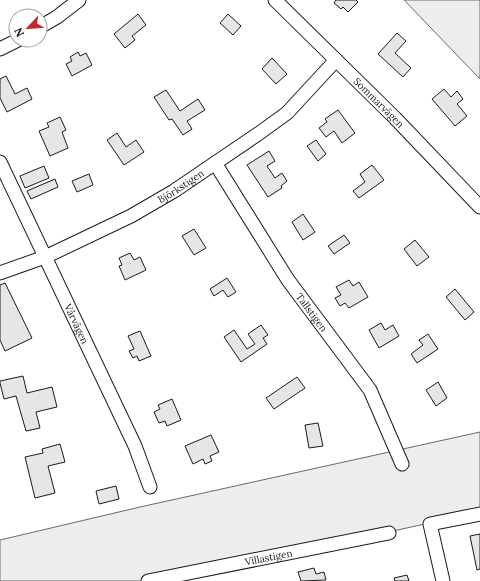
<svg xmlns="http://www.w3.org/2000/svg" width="480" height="581" viewBox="0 0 480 581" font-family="Lora,serif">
  <rect width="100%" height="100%" fill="#fff"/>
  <path fill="#ededed" stroke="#6a6a6a" d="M 404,0 L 480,0 L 480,79 Z
    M 480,432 L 480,512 L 164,581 L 0,581 L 0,540 L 140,507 Z"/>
  <path fill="#e6e6e6" stroke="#1a1a1a" d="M 336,0 L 356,0 L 358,2 L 348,12 L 343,7 L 341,9 L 334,3 Z
    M 138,14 L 146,25 L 132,36 L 135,40 L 125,48 L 114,34 Z
    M 228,14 L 241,26 L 233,35 L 220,23 Z
    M 397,33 L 406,41 L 395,53 L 411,68 L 403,77 L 378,54 Z
    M 78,52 L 80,56 L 86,53 L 92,65 L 72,76 L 66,64 L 72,61 L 70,57 Z
    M 272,58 L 287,74 L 276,84 L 262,69 Z
    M 6,76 L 15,94 L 27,88 L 32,99 L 7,112 L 0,98 L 0,79 Z
    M 444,89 L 451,97 L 457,91 L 463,99 L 457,104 L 467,116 L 455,126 L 432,99 Z
    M 166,90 L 180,111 L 198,99 L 205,110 L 187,121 L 192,129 L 183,135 L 172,119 L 169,120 L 154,97 Z
    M 338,110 L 355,133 L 342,143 L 334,131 L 326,137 L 319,128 L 327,122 L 325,119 Z
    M 60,117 L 66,130 L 62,132 L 68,148 L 50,156 L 39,131 L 49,127 L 47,123 Z
    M 117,133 L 126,147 L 136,140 L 144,152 L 124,165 L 107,140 Z
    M 316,140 L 326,154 L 318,161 L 307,146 Z
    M 269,151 L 275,161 L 267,166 L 275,178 L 282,173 L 287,181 L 281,186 L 282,188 L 268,197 L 247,165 Z
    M 372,165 L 384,180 L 359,198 L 353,191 L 365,182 L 360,174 Z
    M 44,166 L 49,178 L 25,188 L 20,176 Z
    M 89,174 L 93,185 L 77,192 L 72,181 Z
    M 55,179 L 58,187 L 31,199 L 27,191 Z
    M 303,214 L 315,232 L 303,240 L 292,222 Z
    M 194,229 L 206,248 L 194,255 L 182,236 Z
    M 344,235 L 350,243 L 334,254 L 328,246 Z
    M 415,240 L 429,257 L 417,266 L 404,249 Z
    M 130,253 L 134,260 L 140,257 L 146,270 L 125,280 L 119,266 L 122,265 L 119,258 Z
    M 227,278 L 236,292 L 228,297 L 223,290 L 214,296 L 210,289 Z
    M 349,280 L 353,286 L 359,282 L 368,297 L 349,308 L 345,303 L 340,306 L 335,298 L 341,295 L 336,287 Z
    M 5,283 L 32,338 L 5,351 L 0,340 L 0,285 Z
    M 455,289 L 474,312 L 465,320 L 446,297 Z
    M 381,323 L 385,330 L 393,325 L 399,336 L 379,348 L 369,330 Z
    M 261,325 L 268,335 L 263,338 L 267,344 L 241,362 L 224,337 L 234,330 L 247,349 L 255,344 L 248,334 Z
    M 140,331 L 151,356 L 139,361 L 137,356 L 133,358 L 129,351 L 134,349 L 128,336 Z
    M 428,334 L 438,349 L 417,363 L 411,354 L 423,345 L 419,340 Z
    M 23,376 L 27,393 L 52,387 L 57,407 L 36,412 L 40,428 L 26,431 L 16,396 L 4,399 L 0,383 L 0,381 Z
    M 297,377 L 305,388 L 274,409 L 266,398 Z
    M 438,382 L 447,398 L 436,406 L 426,390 Z
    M 172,399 L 181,420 L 167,426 L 165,421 L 159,423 L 154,412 L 160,409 L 158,405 Z
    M 318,423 L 323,446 L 309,448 L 305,425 Z
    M 211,435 L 219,452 L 210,456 L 212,461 L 205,464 L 203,459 L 193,464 L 185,446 Z
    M 60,444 L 65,462 L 48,466 L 55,493 L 35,498 L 25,457 L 43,453 L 42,449 Z
    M 116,486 L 119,499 L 99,504 L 96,491 Z
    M 480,534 L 480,569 L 477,570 L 470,536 Z
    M 314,568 L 316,574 L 324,572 L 326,580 L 301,581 L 298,572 Z
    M 407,575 L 409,581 L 395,581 L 394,578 Z"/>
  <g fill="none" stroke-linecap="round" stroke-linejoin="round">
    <g stroke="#1a1a1a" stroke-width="15">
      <g id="street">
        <path id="s1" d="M 275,0 L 395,118 L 480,207"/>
        <path d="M 40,27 L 57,17 L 79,0"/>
        <path d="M 0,49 L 18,40"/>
        <path id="s2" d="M 0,162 L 135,446 L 150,487"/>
        <path id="s3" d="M 215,163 L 288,280 L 370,390 L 402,464"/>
        <path id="s4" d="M 0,273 L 45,257 L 131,216 L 174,191 L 258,134 L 287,113 L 336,60"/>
        <path id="s5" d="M 148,581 L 389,533"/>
        <path d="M 443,581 L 430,524 L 480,514"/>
      </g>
    </g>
    <use href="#street" stroke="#fff" stroke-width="13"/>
  </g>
  <g text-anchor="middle" stroke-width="3" stroke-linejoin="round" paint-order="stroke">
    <g font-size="10" fill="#1a1a1a" stroke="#fff">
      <text dy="4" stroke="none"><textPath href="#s1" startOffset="146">Sommarvägen</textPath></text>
      <text dy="4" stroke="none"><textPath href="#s4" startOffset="201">Björkstigen</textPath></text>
      <text dy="4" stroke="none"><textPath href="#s3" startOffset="178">Tallstigen</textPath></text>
      <text dy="4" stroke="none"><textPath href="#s2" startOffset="179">Vårvägen</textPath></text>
      <text dy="4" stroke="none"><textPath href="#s5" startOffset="123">Villastigen</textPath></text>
    </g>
  </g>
  <g transform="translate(28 28) rotate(244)"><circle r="19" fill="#ffffff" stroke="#a3a3a3"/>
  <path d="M0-3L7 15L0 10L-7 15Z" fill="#c62828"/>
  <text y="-6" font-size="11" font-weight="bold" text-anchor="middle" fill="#1a1a1a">N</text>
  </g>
</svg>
